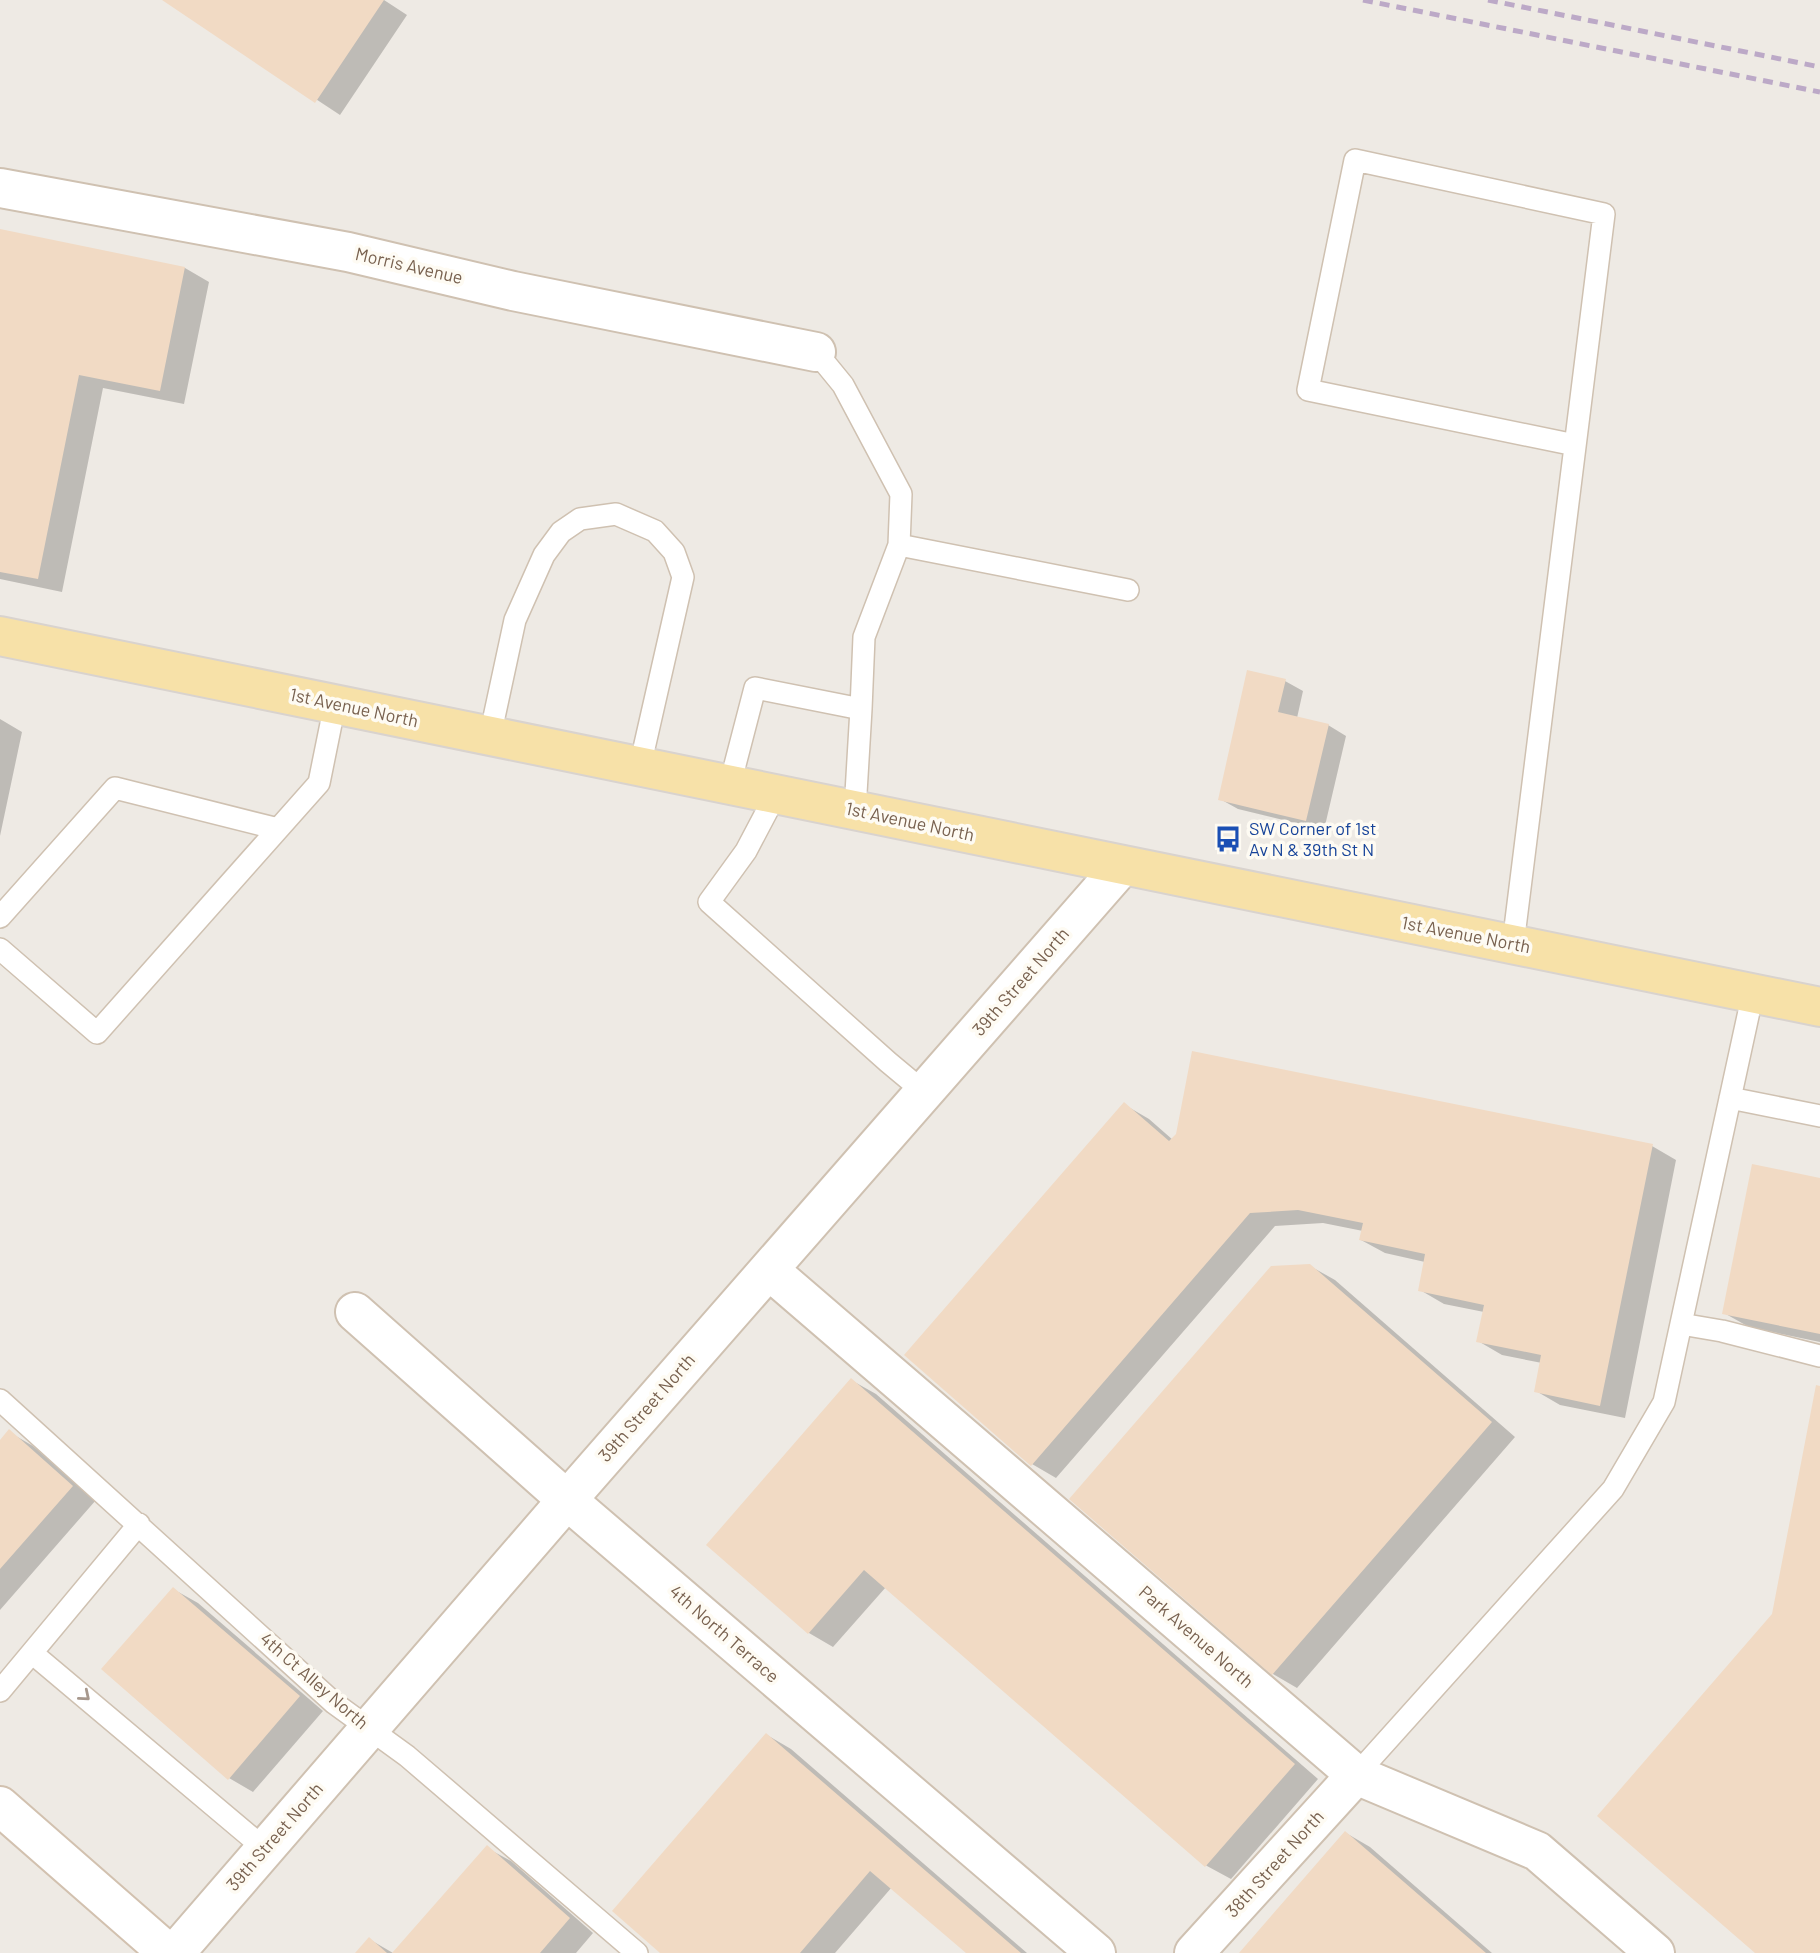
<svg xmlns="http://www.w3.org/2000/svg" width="1820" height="1953" viewBox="0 0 1820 1953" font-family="Barlow,sans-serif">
  <rect width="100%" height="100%" fill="#fcf7ec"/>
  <path fill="#eeeae4" d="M 0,0 L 1820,0 L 1820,1953 L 0,1953 Z"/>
  <path fill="#0003" d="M 166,0 L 384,0 L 407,15 L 340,115 Z
    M 0,231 L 185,268 L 209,282 L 184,404 L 103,388 L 62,592 L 0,579 Z
    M 1285,681 L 1303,691 L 1297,718 L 1328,725 L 1346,736 L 1324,830 L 1238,809 L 1220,799 Z
    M 0,719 L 22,732 L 0,836 Z
    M 1125,1105 L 1149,1119 L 1173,1140 L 1652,1146 L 1676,1160 L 1625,1418 L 1560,1405 L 1536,1391 L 1542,1363 L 1502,1355 L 1478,1341 L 1484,1312 L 1444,1304 L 1420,1290 L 1425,1262 L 1385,1253 L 1361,1240 L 1363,1231 L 1323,1223 L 1275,1226 L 1056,1478 L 1032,1464 Z
    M 1820,1180 L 1820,1342 L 1749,1327 L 1724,1313 Z
    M 1310,1266 L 1335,1280 L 1515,1437 L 1297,1688 L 1273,1674 Z
    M 851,1380 L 876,1394 L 1318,1779 L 1231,1879 L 1207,1866 L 886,1587 L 833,1647 L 809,1633 L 708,1545 Z
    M 9,1432 L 33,1446 L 96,1500 L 0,1610 L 0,1442 Z
    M 173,1589 L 198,1603 L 323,1711 L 253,1792 L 229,1778 Z
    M 767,1735 L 791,1749 L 1027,1953 L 969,1953 L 892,1887 L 835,1953 L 663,1953 Z
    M 1346,1833 L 1370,1847 L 1492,1953 L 1241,1953 Z
    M 487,1848 L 511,1861 L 593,1933 L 576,1953 L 395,1953 Z
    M 369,1939 L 393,1953 L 357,1953 Z"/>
  <path fill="#f1dac4" d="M 162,0 L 384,0 L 315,103 Z
    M 0,229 L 185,267 L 160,391 L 79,375 L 38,579 L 0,572 Z
    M 1247,670 L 1286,679 L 1278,712 L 1329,724 L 1306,821 L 1218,800 Z
    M 1192,1051 L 1653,1144 L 1600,1406 L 1534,1392 L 1541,1355 L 1476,1342 L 1484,1305 L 1418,1291 L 1425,1254 L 1359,1240 L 1363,1223 L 1298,1210 L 1250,1213 L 1031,1466 L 904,1355 L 1124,1102 L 1169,1141 L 1176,1134 Z
    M 1752,1164 L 1820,1178 L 1820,1334 L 1722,1314 Z
    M 1310,1264 L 1492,1422 L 1272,1675 L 1069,1499 L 1271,1266 Z
    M 851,1378 L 1295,1764 L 1205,1867 L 864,1570 L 808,1634 L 706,1545 Z
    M 1816,1385 L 1820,1386 L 1820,1953 L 1755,1953 L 1597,1816 L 1772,1614 Z
    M 9,1429 L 73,1486 L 0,1569 L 0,1440 Z
    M 173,1587 L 300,1696 L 228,1780 L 101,1669 Z
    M 766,1733 L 1021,1953 L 966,1953 L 870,1871 L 800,1953 L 660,1953 L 612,1911 Z
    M 1345,1831 L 1486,1953 L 1239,1953 Z
    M 487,1845 L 570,1918 L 540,1953 L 392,1953 Z
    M 369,1937 L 387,1953 L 355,1953 Z"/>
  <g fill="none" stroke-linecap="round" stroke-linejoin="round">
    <g stroke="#cfc1b1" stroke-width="24">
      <path id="service" d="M 816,352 L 843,385 L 901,494 L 899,545
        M 861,709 L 864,637 L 899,545 L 1128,590
        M 490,736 L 515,620 L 544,555 L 561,532 L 580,519 L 616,514 L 655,531 L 674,552 L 683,577 L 640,766
        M 730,784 L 755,688 L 861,709 L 855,810
        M 776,794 L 746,851 L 709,902 L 888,1062 L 924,1092
        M 0,917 L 115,788 L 278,829
        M 1513,944 L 1604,214 L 1355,160 L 1308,390 L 1575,445
        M 0,949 L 97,1033 L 319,783 L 335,704
        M 1730,1098 L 1820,1116
        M 1681,1324 L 1722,1331 L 1820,1356
        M 0,1400 L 334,1703 L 407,1756 L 637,1953
        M 32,1653 L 265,1849
        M 0,1691 L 139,1524
        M 1356,1775 L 1613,1489 L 1664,1402 L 1753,993"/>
    </g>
    <g stroke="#cfc1b1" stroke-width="42">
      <path id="minor" d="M 0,188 L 348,252 L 513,291 L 816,352
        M 769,1270 L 1356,1775 L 1537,1851 L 1655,1953
        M 355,1312 L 567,1500 L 1096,1953
        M 175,1953 L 567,1500 L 1122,866
        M 1194,1953 L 1356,1775"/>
    </g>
    <g stroke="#d2c1af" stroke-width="42">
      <path id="secondary" d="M 0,1806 L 168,1953"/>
    </g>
    <g stroke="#d9d3ce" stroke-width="42">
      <path id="primary" d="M 0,636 L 1820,1007"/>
    </g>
    <use href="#service" stroke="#fff" stroke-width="21"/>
    <use href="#minor" stroke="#fff" stroke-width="38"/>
    <use href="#secondary" stroke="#fff" stroke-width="38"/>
    <use href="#primary" stroke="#f7e1a8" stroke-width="38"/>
    <path stroke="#bca9c7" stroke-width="5" stroke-dasharray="10 7" stroke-linecap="butt" d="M 1363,0 L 1820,92
      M 1488,0 L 1820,67"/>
  </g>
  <defs><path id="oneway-chevron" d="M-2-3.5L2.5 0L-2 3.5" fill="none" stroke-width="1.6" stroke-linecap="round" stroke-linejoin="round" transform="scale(1.75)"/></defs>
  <use stroke="#a7988d" href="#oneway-chevron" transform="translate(85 1696) rotate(40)"/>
  <defs>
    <g id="bus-bare" transform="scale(2.1)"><path d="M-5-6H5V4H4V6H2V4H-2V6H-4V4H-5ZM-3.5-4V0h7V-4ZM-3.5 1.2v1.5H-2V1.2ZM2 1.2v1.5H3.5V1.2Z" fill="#1a4fb4" stroke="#fefbf3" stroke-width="2.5" paint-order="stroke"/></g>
  </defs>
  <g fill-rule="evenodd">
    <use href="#bus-bare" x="1228" y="839"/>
  </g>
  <g text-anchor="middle" stroke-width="7" stroke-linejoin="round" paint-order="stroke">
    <g font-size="18" fill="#78614f" stroke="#fefbf3">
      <text transform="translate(409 266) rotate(13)" y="6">Morris Avenue</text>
      <text transform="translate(354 708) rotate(12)" y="6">1st Avenue North</text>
      <text transform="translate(910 822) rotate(12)" y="6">1st Avenue North</text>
      <text transform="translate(1466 935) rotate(11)" y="6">1st Avenue North</text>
      <text transform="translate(1021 982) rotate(-49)" y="6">39th Street North</text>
      <text transform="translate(647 1408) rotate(-49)" y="6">39th Street North</text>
      <text transform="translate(724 1634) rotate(41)" y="6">4th North Terrace</text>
      <text transform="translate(1196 1637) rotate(41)" y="6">Park Avenue North</text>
      <text transform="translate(314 1681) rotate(41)" y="6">4th Ct Alley North</text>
      <text transform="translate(275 1837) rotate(-49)" y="6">39th Street North</text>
      <text transform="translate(1275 1864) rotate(-48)" y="6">38th Street North</text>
    </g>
    <g font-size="18" fill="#164399" stroke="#fefbf3" text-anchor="start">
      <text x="1249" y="835">SW Corner of 1st<tspan x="1249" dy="21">Av N &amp; 39th St N</tspan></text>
    </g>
  </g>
</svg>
